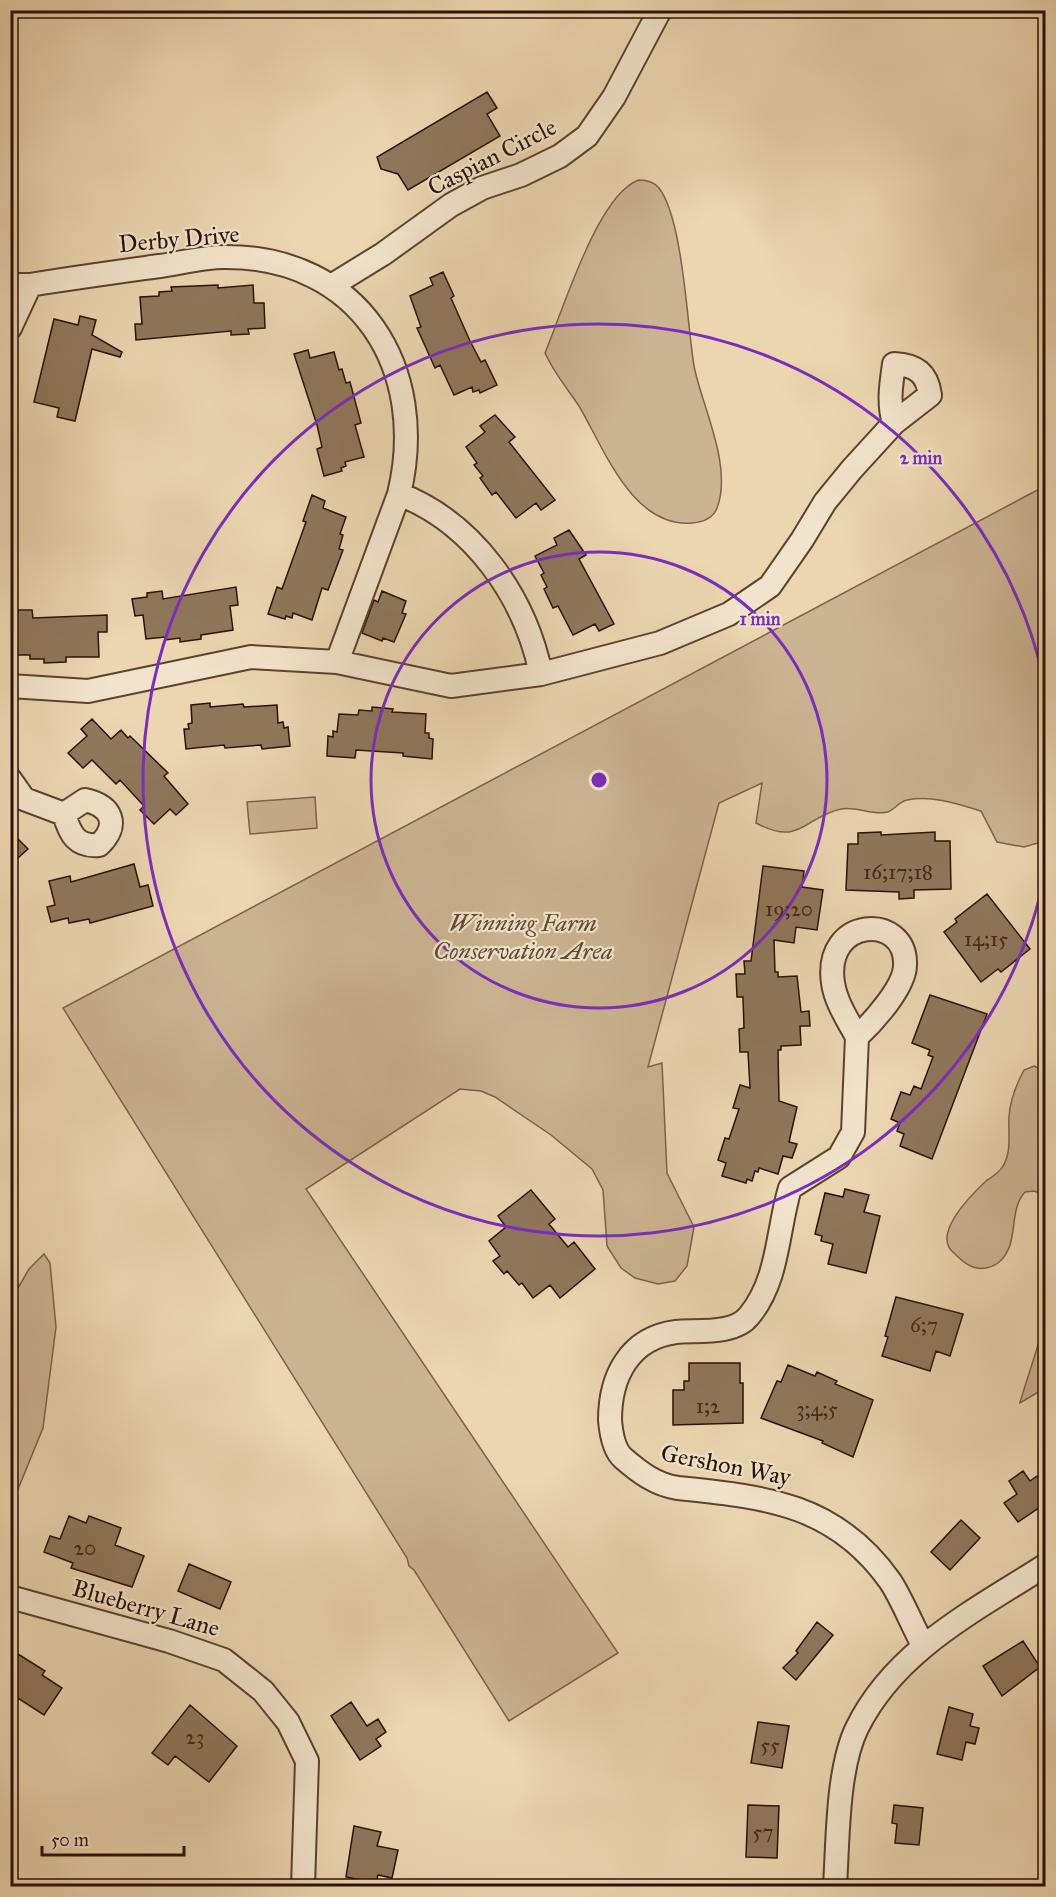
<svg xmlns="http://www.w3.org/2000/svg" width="1056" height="1897" viewBox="0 0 1056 1897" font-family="'IM FELL Great Primer',serif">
  <rect width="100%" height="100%" fill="#ebd6b0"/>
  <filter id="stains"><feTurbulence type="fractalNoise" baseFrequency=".00333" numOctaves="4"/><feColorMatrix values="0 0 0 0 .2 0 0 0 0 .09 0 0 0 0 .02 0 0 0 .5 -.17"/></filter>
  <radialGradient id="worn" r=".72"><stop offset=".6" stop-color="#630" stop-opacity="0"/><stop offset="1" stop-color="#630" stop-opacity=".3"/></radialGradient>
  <path fill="#cbb492" stroke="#7c624a" stroke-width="1.5" d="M 639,180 C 646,180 654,182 659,188 C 683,219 687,324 694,366 C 702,407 733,466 717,508 C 713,519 703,522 692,523 C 632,528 604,448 579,406 C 567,388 554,373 545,353 C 562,313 598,193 639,180 Z
    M 1045,486 L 1045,841 L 1024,847 L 997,842 L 981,811 C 958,804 932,795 907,800 C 900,801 895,809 888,812 C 874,816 856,806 841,809 C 804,817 801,847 756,823 L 762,783 L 719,803 L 648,1067 L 662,1063 L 667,1173 L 694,1227 L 687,1266 L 675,1281 L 658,1284 L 635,1278 L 621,1268 L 607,1246 L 603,1190 L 592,1169 L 551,1135 L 495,1097 L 481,1091 L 460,1089 L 306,1189 L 618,1653 L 509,1721 L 414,1570 L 409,1566 L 407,1558 L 63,1008 Z
    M 315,797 L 317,828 L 250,834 L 247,802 Z
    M 1034,1066 L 1045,1071 L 1045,1195 L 1034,1191 L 1025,1192 C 1007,1212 1021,1244 998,1263 C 991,1268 981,1270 973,1267 C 966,1265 960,1259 955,1254 C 930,1236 970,1196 986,1181 C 992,1177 1000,1172 1003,1166 C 1012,1151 1008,1134 1009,1117 C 1010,1100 1016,1085 1024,1070 Z
    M 44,1254 L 50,1263 L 56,1327 L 43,1428 L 16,1494 L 11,1499 L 11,1300 L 29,1269 Z
    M 1045,1323 L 1045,1388 L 1020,1403 L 1020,1402 Z"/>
  <path fill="#8f775c" stroke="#2c1002" stroke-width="1.5" d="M 487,92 L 497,108 L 487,114 L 500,136 L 408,190 L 398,174 L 381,169 L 377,157 Z
    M 443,272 L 454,296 L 451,298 L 470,341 L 481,362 L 485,360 L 497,385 L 480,393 L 479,390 L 473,392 L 472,387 L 454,395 L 440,365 L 435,368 L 417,328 L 421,327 L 410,296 L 433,285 L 430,278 Z
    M 218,285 L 218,288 L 253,285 L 254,303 L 264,303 L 265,328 L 248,329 L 249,334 L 231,335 L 231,331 L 136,340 L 135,324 L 142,324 L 140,297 L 159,296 L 159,292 L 172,291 L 171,287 Z
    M 80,316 L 96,320 L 92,335 L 122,352 L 120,357 L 92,349 L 75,421 L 57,417 L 59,408 L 34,402 L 54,319 L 78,325 Z
    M 308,350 L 310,358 L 334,352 L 339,370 L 342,369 L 346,383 L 350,382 L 361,423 L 355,425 L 364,457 L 345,462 L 346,466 L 341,468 L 342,471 L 324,476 L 317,449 L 322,447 L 317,425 L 294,354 Z
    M 495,415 L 515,437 L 509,442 L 555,500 L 541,510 L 536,503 L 516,518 L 496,492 L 492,495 L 480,478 L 483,476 L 474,465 L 477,463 L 466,447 L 485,432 L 480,426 Z
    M 312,495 L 325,501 L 323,508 L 346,517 L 340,534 L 343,535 L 339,549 L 343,550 L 328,590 L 322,588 L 312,620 L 293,613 L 292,618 L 286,616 L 285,619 L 268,614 L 277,587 L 282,589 L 306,522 L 303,521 Z
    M 569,530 L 586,555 L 579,559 L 614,624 L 599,631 L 595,624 L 573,635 L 558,606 L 553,608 L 544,589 L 547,587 L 541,575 L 544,573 L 535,556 L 557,545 L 554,538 Z
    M 236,587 L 238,605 L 230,606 L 233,630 L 201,635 L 201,639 L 180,642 L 180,638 L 165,640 L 165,637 L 146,639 L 143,615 L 135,616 L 132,599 L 147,597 L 147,593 L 162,591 L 163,599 Z
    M 382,591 L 406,601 L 402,613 L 406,614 L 394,642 L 383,638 L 382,641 L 362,633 L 374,600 L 378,602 Z
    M 18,610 L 32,610 L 33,618 L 107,615 L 107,632 L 98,632 L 99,657 L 66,657 L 66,662 L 44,663 L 44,659 L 30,659 L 30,655 L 11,655 L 10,614 L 18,613 Z
    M 210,703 L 210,707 L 243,704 L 244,707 L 277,705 L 278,723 L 283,722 L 284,728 L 288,727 L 290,746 L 262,749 L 261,745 L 225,748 L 224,745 L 186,749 L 184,729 L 189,729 L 188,724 L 192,723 L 191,705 Z
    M 372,707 L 393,709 L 392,712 L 426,714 L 425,733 L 429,733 L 429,738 L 433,739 L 432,759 L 403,756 L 403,753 L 356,750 L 355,758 L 327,756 L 328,736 L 333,737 L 333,731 L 337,732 L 339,714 L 358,715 L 359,710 L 372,711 Z
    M 92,719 L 111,739 L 121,730 L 128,738 L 130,736 L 168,773 L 164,776 L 188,804 L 176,815 L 170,809 L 154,824 L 140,810 L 144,806 L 120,780 L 116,784 L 92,760 L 83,768 L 68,753 L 87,736 L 81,729 Z
    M 10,831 L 28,849 L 10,865 Z
    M 881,832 L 881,835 L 935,832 L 935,841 L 950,841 L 951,889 L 914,890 L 914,898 L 899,899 L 899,892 L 846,890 L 848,844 L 858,844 L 858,833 Z
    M 134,864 L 140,887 L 148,885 L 153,906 L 90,923 L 89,919 L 69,923 L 68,918 L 51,922 L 47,907 L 55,905 L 49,881 L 70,876 L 71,882 Z
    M 763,866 L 804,871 L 802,887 L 823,890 L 817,930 L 796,927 L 794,943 L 774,940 L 775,972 L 778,972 L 778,977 L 797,976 L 801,1012 L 809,1011 L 810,1026 L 800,1026 L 801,1045 L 781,1046 L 781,1050 L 778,1050 L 779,1101 L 797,1107 L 789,1142 L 797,1144 L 792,1158 L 783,1156 L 778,1174 L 759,1168 L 758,1172 L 755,1171 L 752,1181 L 747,1179 L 746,1183 L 722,1176 L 726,1163 L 718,1160 L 725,1138 L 729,1139 L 739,1109 L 733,1108 L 740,1085 L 750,1088 L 748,1052 L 740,1052 L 739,1029 L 744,1028 L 743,997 L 737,997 L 736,974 L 745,974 L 744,961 L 751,961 Z
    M 987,894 L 1030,949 L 1001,972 L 998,969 L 981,982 L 944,932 L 957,922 L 955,919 Z
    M 930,995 L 987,1014 L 932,1159 L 900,1146 L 904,1134 L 897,1131 L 900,1123 L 891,1119 L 901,1092 L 910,1095 L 914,1086 L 921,1089 L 933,1057 L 928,1055 L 930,1050 L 912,1043 Z
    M 845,1189 L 869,1195 L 864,1212 L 880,1216 L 866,1273 L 828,1264 L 833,1244 L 821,1241 L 822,1236 L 815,1234 L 825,1193 L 843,1197 Z
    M 531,1190 L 555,1219 L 549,1224 L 568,1247 L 574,1242 L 595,1269 L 560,1298 L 550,1285 L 533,1298 L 522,1283 L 519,1285 L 507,1271 L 504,1274 L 493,1261 L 500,1256 L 489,1241 L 506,1227 L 498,1216 Z
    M 896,1297 L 963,1314 L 950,1356 L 936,1351 L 930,1371 L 882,1356 L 888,1337 L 885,1336 Z
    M 689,1363 L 740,1363 L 740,1383 L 743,1383 L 743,1423 L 673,1425 L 673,1390 L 684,1390 L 684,1381 L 689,1381 Z
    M 788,1365 L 815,1376 L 817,1372 L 837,1381 L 835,1384 L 873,1400 L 853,1457 L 822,1443 L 823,1441 L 761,1418 L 777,1381 L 781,1382 Z
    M 1023,1471 L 1030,1481 L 1037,1476 L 1046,1488 L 1046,1503 L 1018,1522 L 1004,1503 L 1017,1494 L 1009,1481 Z
    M 69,1516 L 86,1523 L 89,1516 L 121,1528 L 115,1545 L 144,1556 L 132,1587 L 71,1568 L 73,1563 L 44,1552 L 50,1536 L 60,1539 Z
    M 961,1520 L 980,1538 L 950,1570 L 931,1552 Z
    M 189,1564 L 231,1582 L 220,1609 L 178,1591 Z
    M 817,1622 L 833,1635 L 796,1680 L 783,1668 L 798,1653 L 796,1651 Z
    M 1023,1641 L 1040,1667 L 1002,1696 L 983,1666 Z
    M 10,1649 L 45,1671 L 42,1675 L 62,1688 L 44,1715 L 10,1693 Z
    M 351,1702 L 367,1726 L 378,1719 L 386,1732 L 376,1739 L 381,1746 L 360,1760 L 331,1716 Z
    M 190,1705 L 237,1746 L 209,1782 L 175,1756 L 168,1765 L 152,1753 Z
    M 949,1707 L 973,1714 L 970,1726 L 979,1728 L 975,1744 L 966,1742 L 962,1760 L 937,1754 Z
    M 758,1722 L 789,1726 L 782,1768 L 751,1763 Z
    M 748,1805 L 779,1806 L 777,1858 L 746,1857 Z
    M 894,1805 L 923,1808 L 919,1845 L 895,1843 L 897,1824 L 892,1823 Z
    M 354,1826 L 381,1832 L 377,1846 L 398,1850 L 392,1878 L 378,1875 L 376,1883 L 346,1877 Z"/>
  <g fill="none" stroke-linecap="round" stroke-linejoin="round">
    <g stroke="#5c422e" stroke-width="26">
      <path id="minor" d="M 10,285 L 30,285 C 73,278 117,272 160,266 C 181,263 203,257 224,257 C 360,256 429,369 399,494 L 337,662
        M 331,286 L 383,254 L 451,205 L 482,188 L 521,175 L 560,156 L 587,136 L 614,97 L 660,10
        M 10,328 L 30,285
        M 399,494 C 474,523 525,597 541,674
        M 10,686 L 88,691 L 251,657 L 337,662 L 451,686 L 541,674 L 660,643 L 729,614 L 770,586 L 802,540 L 825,502 L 852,469 L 894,423 L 930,395 C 927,373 916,365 894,364 C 891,385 888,403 894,423
        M 10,779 L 24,799 L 64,814
        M 85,800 C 112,806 120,825 99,845 C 76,847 70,834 64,814 Z
        M 857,1037 C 848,1020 836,1003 833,983 C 823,916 907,913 905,965 C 905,987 873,1022 857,1037 L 853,1132 L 839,1157 L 790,1188 C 777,1231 779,1280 749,1316 C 734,1335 697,1330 676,1332 C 629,1338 610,1377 610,1420 C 611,1432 614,1450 623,1458 C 639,1472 656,1485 678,1488 C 764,1497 835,1503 890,1581 C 901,1597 912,1625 923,1645
        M 10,1597 L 169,1641 L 224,1660 L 263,1691 L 288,1722 L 307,1761 L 303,1886
        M 835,1886 C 838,1840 837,1769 857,1728 C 895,1650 976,1610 1046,1565"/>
    </g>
    <use href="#minor" stroke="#f2e4cc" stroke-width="22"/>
  </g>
  <g fill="none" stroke="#7b2cbf" stroke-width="3">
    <circle cx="599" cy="780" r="228"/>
    <path d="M1045 875A456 456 0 1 1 1045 685"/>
  </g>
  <g text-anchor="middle" stroke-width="4.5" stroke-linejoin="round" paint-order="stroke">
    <g font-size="21" fill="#452a18">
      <text x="898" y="879">16;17;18</text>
      <text x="789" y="916">19;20</text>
      <text x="986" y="946">14;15</text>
      <text x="924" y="1332">6;7</text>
      <text x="708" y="1413">1;2</text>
      <text x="817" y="1416">3;4;5</text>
      <text x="85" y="1555">20</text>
      <text x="195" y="1744">23</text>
      <text x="770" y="1752">55</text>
      <text x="763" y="1839">57</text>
    </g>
    <g font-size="24" fill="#2c1002" stroke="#f2e4cc">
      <text transform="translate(492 157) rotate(-27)" y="8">Caspian Circle</text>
      <text transform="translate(179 239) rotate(-5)" y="8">Derby Drive</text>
      <text transform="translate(726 1465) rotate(11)" y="8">Gershon Way</text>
      <text transform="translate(146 1608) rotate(16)" y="8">Blueberry Lane</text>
    </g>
    <g font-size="24" font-style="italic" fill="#644934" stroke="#f2e4cc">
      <text x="523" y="931">Winning Farm<tspan x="523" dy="28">Conservation Area</tspan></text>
    </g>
  </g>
  <circle cx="599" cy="780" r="9" fill="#7b2cbf" stroke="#f2e4cc" stroke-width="3"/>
  <g font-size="18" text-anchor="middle" font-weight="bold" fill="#7b2cbf" stroke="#f2e4cc" stroke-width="4.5" stroke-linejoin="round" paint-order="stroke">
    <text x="921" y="464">2 min</text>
    <text x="760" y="625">1 min</text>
  </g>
  <rect width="1056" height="1897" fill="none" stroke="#ebd6b0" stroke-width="36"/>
  <rect x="12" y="12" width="1032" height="1873" fill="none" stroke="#2c1002" stroke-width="3"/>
  <rect x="18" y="18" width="1020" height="1861" fill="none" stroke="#2c1002" stroke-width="1.5"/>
  <path d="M42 1846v9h142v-9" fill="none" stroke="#2c1002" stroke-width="3"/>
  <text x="51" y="1846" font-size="18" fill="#2c1002" stroke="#f2e4cc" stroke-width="4.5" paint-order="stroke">50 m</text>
  <rect width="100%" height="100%" filter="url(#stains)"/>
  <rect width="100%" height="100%" fill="url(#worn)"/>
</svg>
